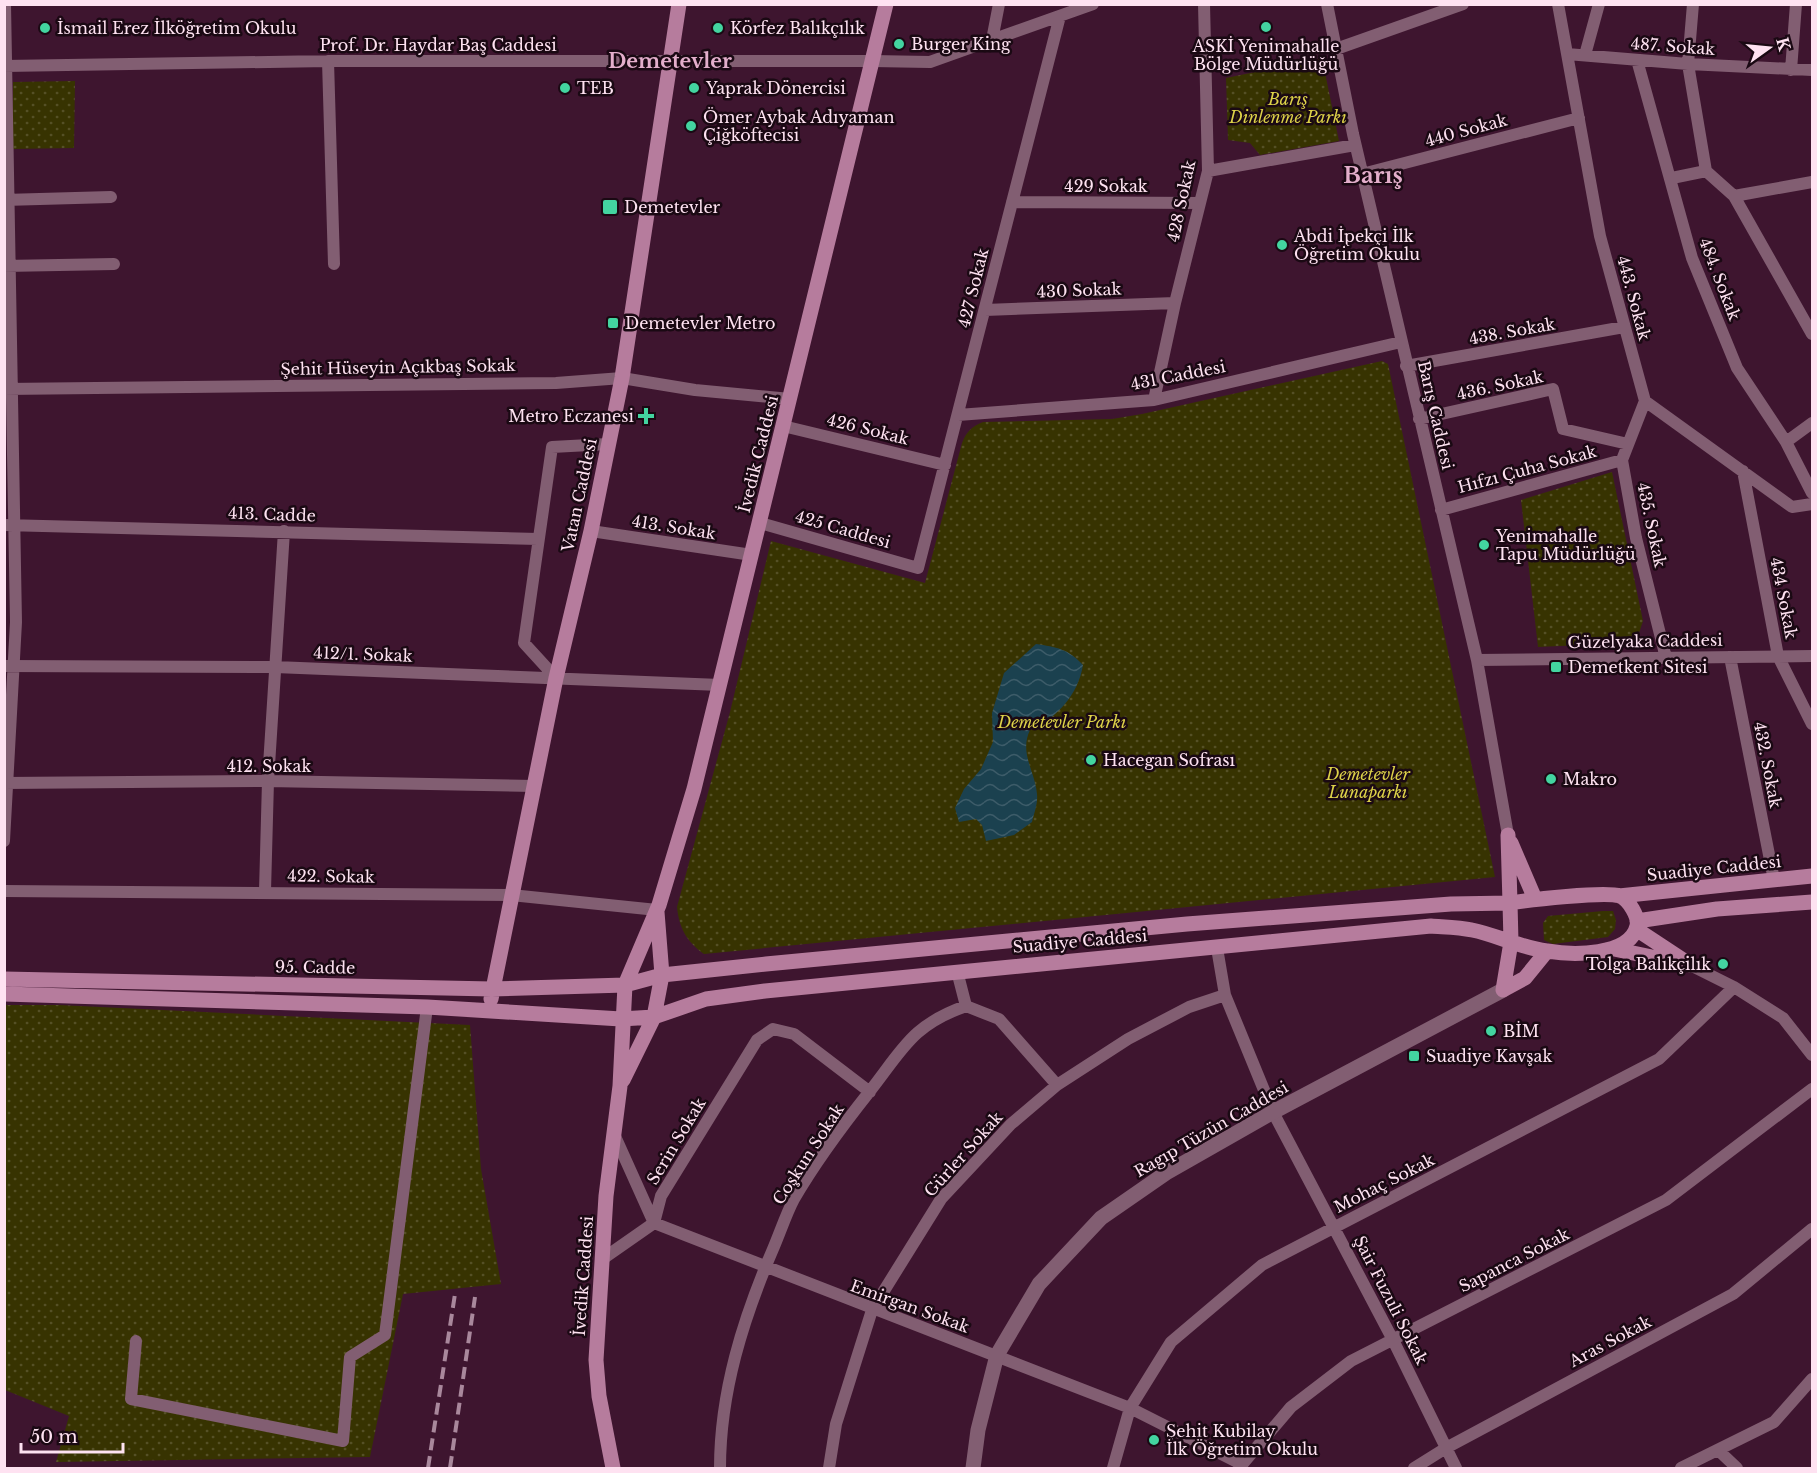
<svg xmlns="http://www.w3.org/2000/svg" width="1817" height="1473" viewBox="0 0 1817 1473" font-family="'Libre Baskerville',serif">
  <defs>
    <pattern id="grass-dots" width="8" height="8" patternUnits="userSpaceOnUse" patternTransform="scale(1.5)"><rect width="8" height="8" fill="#373301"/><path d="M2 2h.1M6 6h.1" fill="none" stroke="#555026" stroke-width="1.8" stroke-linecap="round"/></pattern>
    <pattern id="water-waves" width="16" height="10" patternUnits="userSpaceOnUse" patternTransform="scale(1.5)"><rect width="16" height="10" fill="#1b414f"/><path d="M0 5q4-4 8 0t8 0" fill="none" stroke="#3d5c69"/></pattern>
  </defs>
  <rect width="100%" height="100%" fill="#3e152f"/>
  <path fill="url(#grass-dots)" d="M 1322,58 L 1339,141 L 1260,155 L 1250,143 L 1228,140 L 1226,78 Z
    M 75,81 L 74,148 L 12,149 L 13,82 Z
    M 1382,361 L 1388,364 L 1495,877 L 704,954 C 687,942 679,928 677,907 L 730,712 L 771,541 L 925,583 L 962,443 C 967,431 971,427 983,422 L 1112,419 L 1142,414 Z
    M 1612,472 L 1643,621 L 1637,639 L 1626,643 L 1538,647 L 1521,500 Z
    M 1603,911 L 1613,911 L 1616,920 L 1615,929 L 1608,937 L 1553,944 L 1544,940 L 1543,923 L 1548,916 Z
    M 4,1005 L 59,1005 L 470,1025 L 481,1169 L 501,1284 L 403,1294 L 370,1457 L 56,1462 L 69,1416 L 5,1390 Z"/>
  <path fill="url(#water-waves)" d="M 1036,644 C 1056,647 1069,649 1083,665 C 1078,695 1057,718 1030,730 C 1019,753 1035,771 1037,794 C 1038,804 1034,813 1032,822 L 1014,835 L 986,841 L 982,825 L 976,819 L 959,822 L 955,808 L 964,789 L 981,769 L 993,742 L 992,713 L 1004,673 Z"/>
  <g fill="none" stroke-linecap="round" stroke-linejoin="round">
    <path stroke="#825e72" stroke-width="12" d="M 1327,4 L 1353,134 L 1477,660 L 1508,835
      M 1558,4 L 1600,236 L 1645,401 L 1792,507 L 1812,504
      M 1693,4 L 1688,64 L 1706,171
      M 992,40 L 999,4
      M 1336,49 L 1463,4
      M 1567,54 L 1688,64 L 1812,70
      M 1585,55 L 1599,4
      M 1637,60 L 1692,258 L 1737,368 L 1786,442 L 1812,493
      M 328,61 L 334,264
      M 4,66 L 328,61 L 872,61 L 930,62 L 1093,4
      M 1791,70 L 1796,4
      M 1208,171 L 1355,145
      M 1706,171 L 1734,196 L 1812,182
      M 1362,174 L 1579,118
      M 1672,178 L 1706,171
      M 1734,196 L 1812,334
      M 4,200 L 111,197
      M 1012,202 L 1200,203
      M 4,266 L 114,264
      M 985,310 L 1175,303
      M 1406,366 L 1624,327
      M 4,389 L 556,383 L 622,378 L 695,390 L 790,399
      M 1154,400 L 1175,303 L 1208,171 L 1204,4
      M 1645,401 L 1622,460 L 1636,538 L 1666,658
      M 958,415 L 1154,400 L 1401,342
      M 1419,419 L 1553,389 L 1563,429 L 1628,444
      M 783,426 L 945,465
      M 1786,442 L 1812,423
      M 1743,471 L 1778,656 L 1812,724
      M 1441,510 L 1622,460
      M 760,523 L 918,568 L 1060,16
      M 4,525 L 538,539
      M 591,531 L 752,555
      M 1730,657 L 1774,880
      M 1477,660 L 1812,656
      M 4,666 L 275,667 L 720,685
      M 556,678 L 524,643 L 552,447 L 608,444
      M 4,783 L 268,781 L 534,786
      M 4,841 L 16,622 L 5,4
      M 4,891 L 511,895 L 657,910
      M 265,891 L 268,781 L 284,531
      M 1217,948 L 1225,995 L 1273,1112 L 1393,1340 L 1456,1468
      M 1690,965 L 1734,987 L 1783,1018 L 1812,1055
      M 957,971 L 966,1006
      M 966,1006 L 999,1019 L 1057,1085
      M 614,1134 L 654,1223 L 1130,1408 L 1241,1464
      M 601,1260 L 654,1223 L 661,1196 L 757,1040 L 773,1029 L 794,1034 L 870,1092
      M 136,1341 L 131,1399 L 343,1441 L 350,1357 L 385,1335 L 427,1007
      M 1718,1450 L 1737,1468
      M 720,1468 C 720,1392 743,1319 773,1249 C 780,1233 786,1214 794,1199 C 816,1161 843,1125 870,1091 C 903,1049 912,1025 966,1006
      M 829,1468 L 836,1424 L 872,1310 L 941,1199 L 1011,1124 L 1057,1085 L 1128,1039 L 1189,1007 L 1225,995
      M 1113,1468 L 1130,1408 L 1171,1342 L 1262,1265 L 1659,1059 L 1734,987
      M 1239,1468 L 1291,1407 L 1351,1361 L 1666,1200 L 1812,1089
      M 1414,1468 L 1446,1448 L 1733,1294 L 1812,1229
      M 1681,1468 L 1774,1422 L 1812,1379"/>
    <path stroke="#825e72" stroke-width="15" d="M 973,1468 L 978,1430 L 997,1355 L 1039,1284 L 1101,1218 L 1166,1173 L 1273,1112 L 1503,990"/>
    <path stroke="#b67c9d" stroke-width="15" d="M 1511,843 L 1535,899
      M 1619,896 L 1812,876
      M 1637,921 L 1717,909 L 1812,902
      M 1636,929 L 1683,960
      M 1614,949 L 1690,965
      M 4,979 L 492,989 L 625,985 L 662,975 L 766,964 L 1187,924 L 1451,904 L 1510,903 L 1508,835
      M 1503,990 L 1525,978 L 1547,951
      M 4,994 L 427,1007 L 621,1019 L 654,1017 L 706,999 L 765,991 L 1431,926 C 1444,927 1459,927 1472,930 C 1497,935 1521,948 1547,951 C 1571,955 1630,957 1637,926 C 1639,917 1629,900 1620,896 C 1605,891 1529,900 1510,903 L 1511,942 L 1503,990
      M 491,999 L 556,678 L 591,531 L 622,378 L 679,4
      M 623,1080 L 654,1017 L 662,975 L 657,912
      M 613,1468 L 599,1396 L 596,1360 L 606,1196 L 620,1086 L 625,985 L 659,905 L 694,789 L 886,4"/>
    <path stroke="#a9889c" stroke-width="4" stroke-dasharray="12 6" stroke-linecap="butt" d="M 428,1468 L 455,1294
      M 450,1468 L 475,1297"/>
  </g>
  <g fill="#43d4a0" stroke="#1a0913" stroke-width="2">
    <circle cx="1266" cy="27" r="6"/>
    <circle cx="45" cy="28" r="6"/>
    <circle cx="718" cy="28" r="6"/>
    <circle cx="899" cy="44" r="6"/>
    <circle cx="565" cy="88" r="6"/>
    <circle cx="694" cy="88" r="6"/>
    <circle cx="691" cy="126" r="6"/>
    <rect x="602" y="199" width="16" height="16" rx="3"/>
    <circle cx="1282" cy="245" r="6"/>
    <rect x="607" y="317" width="12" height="12" rx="3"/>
    <path d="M643 407h6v6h6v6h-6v6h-6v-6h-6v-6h6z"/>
    <circle cx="1484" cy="545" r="6"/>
    <rect x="1550" y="661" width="12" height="12" rx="3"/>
    <circle cx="1091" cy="760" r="6"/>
    <circle cx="1551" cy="779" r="6"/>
    <circle cx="1723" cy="964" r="6"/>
    <circle cx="1491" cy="1031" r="6"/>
    <rect x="1408" y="1050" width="12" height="12" rx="3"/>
    <circle cx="1154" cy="1440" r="6"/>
  </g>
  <g text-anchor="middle" stroke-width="5" stroke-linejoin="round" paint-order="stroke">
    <g font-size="16" fill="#fee2f1" stroke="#1a0913" text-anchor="start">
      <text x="57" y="34">İsmail Erez İlköğretim Okulu</text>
      <text x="730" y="34">Körfez Balıkçılık</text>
      <text x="911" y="50">Burger King</text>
      <text x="1266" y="52" text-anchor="middle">ASKİ Yenimahalle<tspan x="1266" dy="18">Bölge Müdürlüğü</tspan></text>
      <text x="577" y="94">TEB</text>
      <text x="706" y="94">Yaprak Dönercisi</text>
      <text x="703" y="123">Ömer Aybak Adıyaman<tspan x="703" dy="18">Çiğköftecisi</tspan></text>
      <text x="624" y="213">Demetevler</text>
      <text x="1294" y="242">Abdi İpekçi İlk<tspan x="1294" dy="18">Öğretim Okulu</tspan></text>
      <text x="625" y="329">Demetevler Metro</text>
      <text x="634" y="422" text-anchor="end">Metro Eczanesi</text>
      <text x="1496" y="542">Yenimahalle<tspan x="1496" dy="18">Tapu Müdürlüğü</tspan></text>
      <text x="1568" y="673">Demetkent Sitesi</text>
      <text x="1103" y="766">Hacegan Sofrası</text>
      <text x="1563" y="785">Makro</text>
      <text x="1711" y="970" text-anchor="end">Tolga Balıkçilık</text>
      <text x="1503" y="1037">BİM</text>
      <text x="1426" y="1062">Suadiye Kavşak</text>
      <text x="1166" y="1437">Şehit Kubilay<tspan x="1166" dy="18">İlk Öğretim Okulu</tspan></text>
    </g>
    <g font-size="16" fill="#fee2f1" stroke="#1a0913">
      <text x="438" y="51">Prof. Dr. Haydar Baş Caddesi</text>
      <text transform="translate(1673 46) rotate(4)" y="6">487. Sokak</text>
      <text transform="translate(1466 130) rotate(-15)" y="6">440 Sokak</text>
      <text x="1106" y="192">429 Sokak</text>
      <text transform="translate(1181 201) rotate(-78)" y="6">428 Sokak</text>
      <text transform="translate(1720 279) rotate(69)" y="6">484. Sokak</text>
      <text transform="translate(973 288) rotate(-76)" y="6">427 Sokak</text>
      <text transform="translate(1079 290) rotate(-2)" y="6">430 Sokak</text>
      <text transform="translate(1634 298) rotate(75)" y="6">443. Sokak</text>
      <text transform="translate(1512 331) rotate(-10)" y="6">438. Sokak</text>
      <text transform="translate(398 367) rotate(-1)" y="6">Şehit Hüseyin Açıkbaş Sokak</text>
      <text transform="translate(1178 375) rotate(-11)" y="6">431 Caddesi</text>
      <text transform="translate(1500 385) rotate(-12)" y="6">436. Sokak</text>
      <text transform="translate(1436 415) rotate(77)" y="6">Barış Caddesi</text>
      <text transform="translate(868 429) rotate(14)" y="6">426 Sokak</text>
      <text transform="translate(758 454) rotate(-76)" y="6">İvedik Caddesi</text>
      <text transform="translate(1527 469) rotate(-15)" y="6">Hıfzı Çuha Sokak</text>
      <text transform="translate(579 495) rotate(-78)" y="6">Vatan Caddesi</text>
      <text transform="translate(272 514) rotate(2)" y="6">413. Cadde</text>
      <text transform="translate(1652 525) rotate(78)" y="6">435. Sokak</text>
      <text transform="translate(674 527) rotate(9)" y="6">413. Sokak</text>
      <text transform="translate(843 529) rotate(16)" y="6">425 Caddesi</text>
      <text transform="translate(1784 598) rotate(79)" y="6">434 Sokak</text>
      <text transform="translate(1645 641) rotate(-1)" y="6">Güzelyaka Caddesi</text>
      <text transform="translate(363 654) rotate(2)" y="6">412/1. Sokak</text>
      <text transform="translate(1768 765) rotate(79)" y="6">432. Sokak</text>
      <text x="269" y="772">412. Sokak</text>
      <text transform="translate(1714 868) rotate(-6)" y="6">Suadiye Caddesi</text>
      <text transform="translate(331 876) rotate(1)" y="6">422. Sokak</text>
      <text transform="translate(1080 941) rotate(-5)" y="6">Suadiye Caddesi</text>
      <text transform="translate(315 967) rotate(1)" y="6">95. Cadde</text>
      <text transform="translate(1211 1129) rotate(-30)" y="6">Ragıp Tüzün Caddesi</text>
      <text transform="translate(676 1141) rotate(-59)" y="6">Serin Sokak</text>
      <text transform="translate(808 1154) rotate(-57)" y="6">Coşkun Sokak</text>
      <text transform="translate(963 1154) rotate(-48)" y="6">Gürler Sokak</text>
      <text transform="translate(1384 1183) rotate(-27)" y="6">Mohaç Sokak</text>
      <text transform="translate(1514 1260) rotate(-27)" y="6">Sapanca Sokak</text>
      <text transform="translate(583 1276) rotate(-86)" y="6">İvedik Caddesi</text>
      <text transform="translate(1391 1300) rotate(63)" y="6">Şair Fuzuli Sokak</text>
      <text transform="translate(910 1306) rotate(20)" y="6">Emirgan Sokak</text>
      <text transform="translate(1610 1341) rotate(-28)" y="6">Aras Sokak</text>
    </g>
    <g font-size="16" font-style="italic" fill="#ddd249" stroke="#1a0913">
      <text x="1288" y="105">Barış<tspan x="1288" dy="18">Dinlenme Parkı</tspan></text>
      <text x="1062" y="728">Demetevler Parkı</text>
      <text x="1368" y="780">Demetevler<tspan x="1368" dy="18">Lunaparkı</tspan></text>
    </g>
    <g font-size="20" font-weight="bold" fill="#e3aecb" stroke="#1a0913">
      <text x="670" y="68">Demetevler</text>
    </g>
    <g font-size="22" font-weight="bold" fill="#e3aecb" stroke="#1a0913">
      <text x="1373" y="183">Barış</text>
    </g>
  </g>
  <rect width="1817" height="1473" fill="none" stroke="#fee2f1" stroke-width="12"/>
  <g transform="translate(1769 48) rotate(75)" stroke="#1a0913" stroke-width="4.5" paint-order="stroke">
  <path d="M0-4.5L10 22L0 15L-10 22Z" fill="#fee2f1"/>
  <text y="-9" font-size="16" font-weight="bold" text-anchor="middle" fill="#fee2f1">K</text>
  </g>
  <path d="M21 1443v9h102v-9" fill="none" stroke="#fee2f1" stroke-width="3"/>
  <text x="30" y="1443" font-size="18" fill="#fee2f1" stroke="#1a0913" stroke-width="4.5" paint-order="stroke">50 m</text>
</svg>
